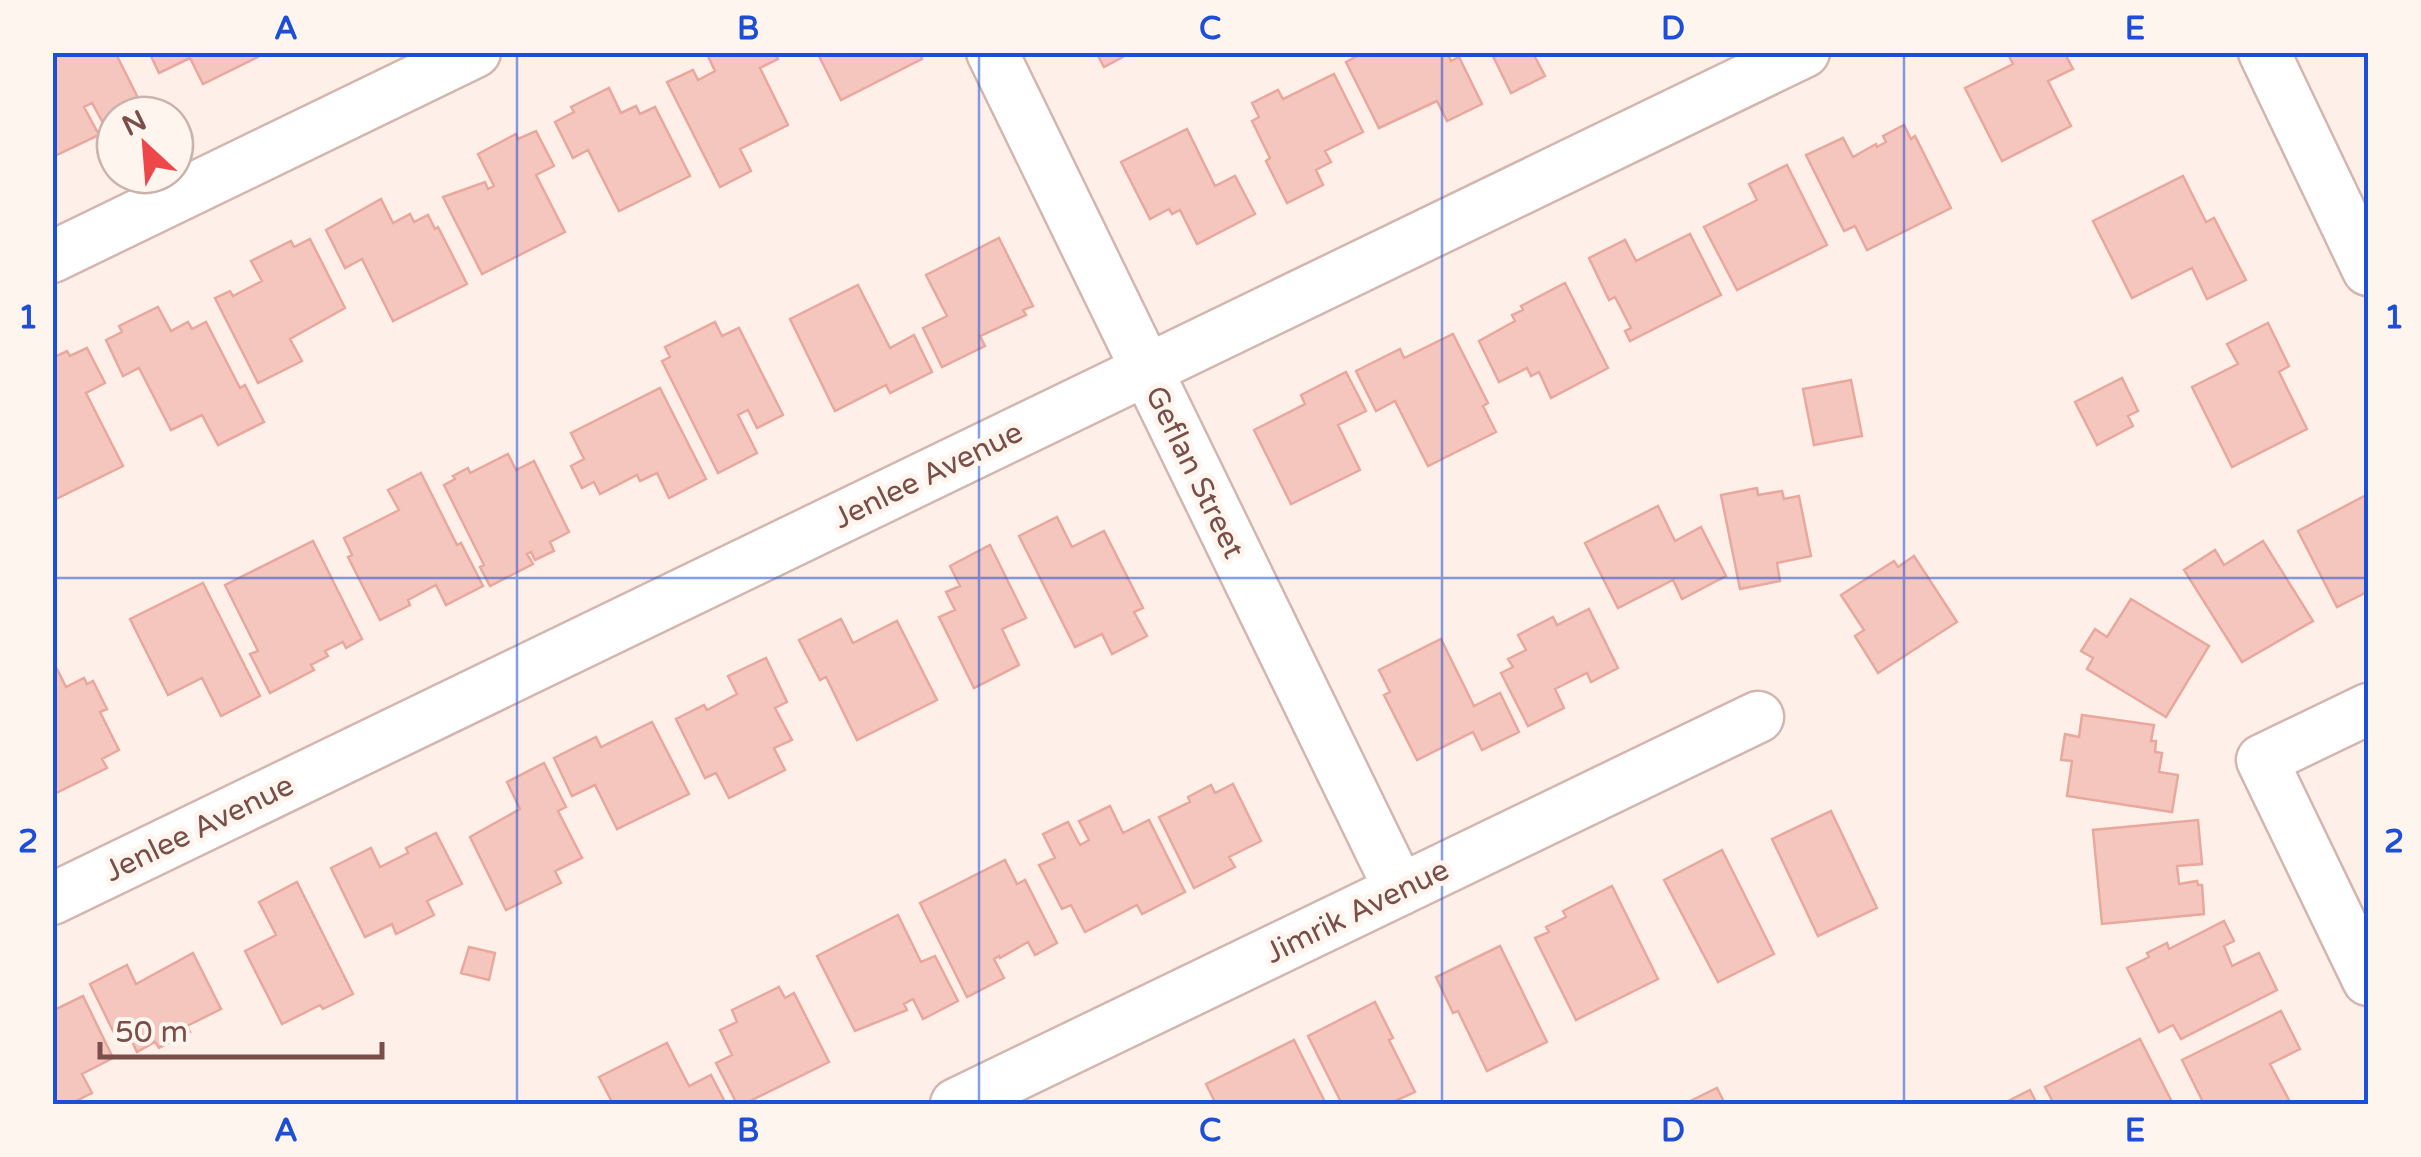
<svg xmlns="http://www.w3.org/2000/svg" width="2421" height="1157" viewBox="0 0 2421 1157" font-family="'Varela Round',sans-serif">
  <rect width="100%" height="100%" fill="#fef0e8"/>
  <path fill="#f5c6be" stroke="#e8a89d" stroke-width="2.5" d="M 52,52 L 115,52 L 140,102 L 102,121 L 92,103 L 84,107 L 99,135 L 57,155 L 52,148 Z
    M 149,52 L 256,52 L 258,57 L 203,84 L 190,58 L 159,73 Z
    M 706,52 L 775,52 L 778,59 L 760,68 L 788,125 L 740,149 L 751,171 L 720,187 L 667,82 L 693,70 L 698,80 L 715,71 Z
    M 817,52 L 919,52 L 922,59 L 841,100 Z
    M 1096,52 L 1132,52 L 1104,67 Z
    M 1365,52 L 1447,52 L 1451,61 L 1459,57 L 1482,104 L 1447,121 L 1437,101 L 1379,128 L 1346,62 Z
    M 1491,52 L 1543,52 L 1535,57 L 1545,76 L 1511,93 Z
    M 2016,52 L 2064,52 L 2073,69 L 2048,81 L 2071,126 L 2002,161 L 1965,88 L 2013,64 L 2009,56 Z
    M 1334,74 L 1363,132 L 1325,151 L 1331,162 L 1316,170 L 1323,185 L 1287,203 L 1266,161 L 1270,158 L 1252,121 L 1259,117 L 1252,103 L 1278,90 L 1283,99 Z
    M 609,88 L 621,113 L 636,106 L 640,114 L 655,107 L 690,176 L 619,211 L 588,150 L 573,158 L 555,122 L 574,112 L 571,107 Z
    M 1904,125 L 1911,139 L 1915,136 L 1951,208 L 1867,250 L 1855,226 L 1844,231 L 1806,155 L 1843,138 L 1853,157 L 1876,144 L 1877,147 L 1886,142 L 1883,136 Z
    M 1187,129 L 1215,186 L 1235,176 L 1255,214 L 1197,244 L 1180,210 L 1172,214 L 1169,209 L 1150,219 L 1121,162 Z
    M 536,131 L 554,166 L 536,175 L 565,232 L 482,274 L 443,197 L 485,182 L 488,189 L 494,186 L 478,154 L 516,134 L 518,139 Z
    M 1787,165 L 1827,245 L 1737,290 L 1704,227 L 1757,200 L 1749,184 Z
    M 2183,176 L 2206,222 L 2214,218 L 2246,280 L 2207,299 L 2192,268 L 2132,298 L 2093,221 Z
    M 381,199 L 393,223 L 410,214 L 414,222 L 428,215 L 435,229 L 438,227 L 467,284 L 393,321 L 362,259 L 345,268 L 326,230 Z
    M 1690,234 L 1721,295 L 1630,341 L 1625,331 L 1631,328 L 1615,297 L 1609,300 L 1589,258 L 1625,240 L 1636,261 Z
    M 999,238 L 1033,306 L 1023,310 L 1026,315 L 980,336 L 985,346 L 942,367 L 923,328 L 947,316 L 926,275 Z
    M 310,239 L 345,308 L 290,339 L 302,361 L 258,383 L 215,298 L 230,291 L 233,296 L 262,281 L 251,261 L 291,241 L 294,247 Z
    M 1565,283 L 1608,368 L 1551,398 L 1539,372 L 1531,376 L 1527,368 L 1499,382 L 1479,341 L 1515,321 L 1512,315 L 1523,310 L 1521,306 Z
    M 858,285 L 890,348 L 914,335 L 932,372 L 890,393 L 886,385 L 835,411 L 790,319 Z
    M 158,307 L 171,331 L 188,322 L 192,329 L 206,322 L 240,388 L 245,385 L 264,422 L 218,445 L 202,415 L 171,430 L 139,368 L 123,376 L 106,340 L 122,332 L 119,326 Z
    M 715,322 L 722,336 L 739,328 L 783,415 L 757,428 L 748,410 L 738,415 L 757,453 L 718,473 L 662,361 L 670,357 L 665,347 Z
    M 2268,323 L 2289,366 L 2279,372 L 2307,429 L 2232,467 L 2192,387 L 2238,364 L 2227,344 Z
    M 1453,334 L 1488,403 L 1483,406 L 1496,432 L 1428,466 L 1395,401 L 1376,411 L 1356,371 L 1400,349 L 1404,358 Z
    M 87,348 L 105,383 L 86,393 L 123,466 L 52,501 L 52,358 L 67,351 L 70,356 Z
    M 1346,372 L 1366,411 L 1338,425 L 1360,470 L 1291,504 L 1254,430 L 1305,404 L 1301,395 Z
    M 2122,378 L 2138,411 L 2128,416 L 2133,426 L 2097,445 L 2075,402 Z
    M 1851,380 L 1862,436 L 1814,445 L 1803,389 Z
    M 660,388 L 706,479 L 669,498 L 657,473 L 640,481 L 637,475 L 600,494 L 594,482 L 582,488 L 571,466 L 584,459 L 571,433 Z
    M 508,454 L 516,470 L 534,461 L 569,532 L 550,542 L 554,551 L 535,560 L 531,552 L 527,554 L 533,564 L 490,586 L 480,567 L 484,565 L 444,485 L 455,479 L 453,476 L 468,468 L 470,473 Z
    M 421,473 L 457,545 L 461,543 L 483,586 L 446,605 L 436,585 L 408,600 L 410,605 L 380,620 L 348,557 L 352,555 L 344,538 L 399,510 L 388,490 Z
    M 1757,488 L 1758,495 L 1782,491 L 1784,499 L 1799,496 L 1811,556 L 1777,563 L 1780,581 L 1740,589 L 1721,495 Z
    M 2368,494 L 2368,595 L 2367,592 L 2337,607 L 2298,531 Z
    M 1658,506 L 1675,541 L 1701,527 L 1726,576 L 1682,599 L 1673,580 L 1618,608 L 1585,543 Z
    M 1057,517 L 1072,547 L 1104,531 L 1143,608 L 1134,612 L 1147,636 L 1112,654 L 1102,634 L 1075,647 L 1019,536 Z
    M 313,541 L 362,639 L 346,648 L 343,642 L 325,651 L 328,656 L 311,665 L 314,670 L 270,693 L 250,654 L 258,651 L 225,585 Z
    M 2263,541 L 2313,621 L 2242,662 L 2184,570 L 2215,550 L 2224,565 Z
    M 990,545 L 1026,618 L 1002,629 L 1019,665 L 974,688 L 939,617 L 955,610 L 946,592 L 960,586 L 950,566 Z
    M 1914,556 L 1957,622 L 1878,673 L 1855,636 L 1864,630 L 1841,595 L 1894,561 L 1898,567 Z
    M 203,583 L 260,696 L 221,716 L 202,678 L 168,695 L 130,619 Z
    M 2131,599 L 2209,646 L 2166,717 L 2087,669 L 2093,658 L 2081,651 L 2095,629 L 2107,637 Z
    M 1589,609 L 1618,668 L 1591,682 L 1587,673 L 1555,689 L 1564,708 L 1528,726 L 1501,673 L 1513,667 L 1508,659 L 1526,650 L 1518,635 L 1553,617 L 1557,625 Z
    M 841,619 L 853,643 L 897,621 L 937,700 L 857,740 L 826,677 L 820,680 L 799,640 Z
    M 1441,639 L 1474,706 L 1500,693 L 1519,732 L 1482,750 L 1473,732 L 1417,760 L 1384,695 L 1390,692 L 1379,670 Z
    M 766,658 L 787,702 L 775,708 L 792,740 L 774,748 L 785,770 L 729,798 L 716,773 L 705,778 L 676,719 L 704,705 L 707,710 L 737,694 L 728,676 Z
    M 57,669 L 66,687 L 84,678 L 87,684 L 93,681 L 107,709 L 100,712 L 119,750 L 102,759 L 107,768 L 52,795 L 52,672 Z
    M 2082,715 L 2154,725 L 2151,741 L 2156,741 L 2155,752 L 2162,753 L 2159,772 L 2178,775 L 2172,812 L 2067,796 L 2072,761 L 2061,760 L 2065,734 L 2079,737 Z
    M 652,722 L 689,794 L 617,829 L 595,785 L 572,796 L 554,758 L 596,737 L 601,747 Z
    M 544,763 L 566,807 L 558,811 L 582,858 L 555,871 L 561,883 L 506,910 L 470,837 L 520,809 L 507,782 Z
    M 1233,784 L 1261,841 L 1229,857 L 1235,867 L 1194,888 L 1159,817 L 1190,802 L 1188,797 L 1211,785 L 1215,793 Z
    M 1110,806 L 1123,833 L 1149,820 L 1185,892 L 1142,914 L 1137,905 L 1085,932 L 1071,905 L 1062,909 L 1039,865 L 1055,858 L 1043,834 L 1068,822 L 1080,845 L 1089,840 L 1079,821 Z
    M 1831,811 L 1877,908 L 1818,936 L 1772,839 Z
    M 2198,820 L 2202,864 L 2177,866 L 2179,884 L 2197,881 L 2198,885 L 2202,885 L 2204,914 L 2102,924 L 2093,830 Z
    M 436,833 L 462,884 L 427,901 L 434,915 L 396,934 L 392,924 L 365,937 L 331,868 L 371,848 L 380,867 L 408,853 L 406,848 Z
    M 1722,850 L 1774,954 L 1718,982 L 1664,880 Z
    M 1005,860 L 1017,884 L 1025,880 L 1057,943 L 1035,955 L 1028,942 L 1000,958 L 999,956 L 994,959 L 1004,978 L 967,997 L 920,903 Z
    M 297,882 L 353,994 L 323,1009 L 320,1005 L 282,1024 L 245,951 L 276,935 L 259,902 Z
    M 1612,886 L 1658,979 L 1576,1020 L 1535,938 L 1549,932 L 1546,927 L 1566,917 L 1563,911 Z
    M 898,915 L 921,962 L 935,956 L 958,1001 L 923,1019 L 913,999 L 904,1004 L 907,1010 L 855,1031 L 817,956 Z
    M 2224,921 L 2234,941 L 2224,946 L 2232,966 L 2259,953 L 2277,990 L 2181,1039 L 2173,1025 L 2159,1032 L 2127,968 L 2149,957 L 2147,953 L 2167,943 L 2169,949 Z
    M 1500,946 L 1547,1042 L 1487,1071 L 1458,1011 L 1453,1013 L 1436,977 Z
    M 469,947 L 495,953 L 489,980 L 461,973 Z
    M 193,953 L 221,1009 L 187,1026 L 190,1032 L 159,1048 L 155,1042 L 137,1052 L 124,1025 L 113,1031 L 90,984 L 127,965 L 136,984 Z
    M 779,987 L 785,998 L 794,993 L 829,1062 L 744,1104 L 737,1104 L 716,1063 L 732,1055 L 720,1030 L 737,1022 L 732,1010 Z
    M 83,996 L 113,1058 L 82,1074 L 92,1093 L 70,1104 L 52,1104 L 52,1011 Z
    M 1375,1002 L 1393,1038 L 1389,1040 L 1415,1092 L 1389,1104 L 1342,1104 L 1308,1036 Z
    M 2281,1011 L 2300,1049 L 2270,1064 L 2291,1104 L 2204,1104 L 2182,1060 Z
    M 2140,1039 L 2173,1104 L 2054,1104 L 2045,1087 Z
    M 1294,1040 L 1326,1104 L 1216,1104 L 1206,1084 Z
    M 667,1043 L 689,1086 L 711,1075 L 726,1104 L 613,1104 L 599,1077 Z
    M 1717,1088 L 1725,1104 L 1684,1104 Z
    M 2030,1090 L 2037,1104 L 2002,1104 Z"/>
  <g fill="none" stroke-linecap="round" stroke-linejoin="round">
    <g stroke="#d3b6af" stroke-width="55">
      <path id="minor" d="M 992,52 L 1400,890
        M 2264,52 L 2368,270
        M 52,257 L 475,52
        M 2368,709 L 2262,760 L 2368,980
        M 52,899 L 1804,52
        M 956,1104 L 1758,717"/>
    </g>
    <use href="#minor" stroke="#fff" stroke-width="50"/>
  </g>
  <path fill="none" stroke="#1d4ed8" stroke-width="2.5" stroke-opacity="0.55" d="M 517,52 L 517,1104M 979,52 L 979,1104M 1442,52 L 1442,1104M 1904,52 L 1904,1104M 52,578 L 2368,578"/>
  <g text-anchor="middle" stroke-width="10" stroke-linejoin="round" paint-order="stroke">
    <g font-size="30" fill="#7a4f4a" stroke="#fff5ef">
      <text transform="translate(1195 472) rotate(64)" y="10">Geflan Street</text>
      <text transform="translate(928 475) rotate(-26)" y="10">Jenlee Avenue</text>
      <text transform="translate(199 828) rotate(-26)" y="10">Jenlee Avenue</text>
      <text transform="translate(1357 911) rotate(-26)" y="10">Jimrik Avenue</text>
    </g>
  </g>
  <rect width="2421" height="1157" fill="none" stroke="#fff5ef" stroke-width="110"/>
  <g transform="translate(145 145) rotate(334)"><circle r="48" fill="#fff5ef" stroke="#cab3ad" stroke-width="2.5"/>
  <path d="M0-8L18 38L0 25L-18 38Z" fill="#ed474a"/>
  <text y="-15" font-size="28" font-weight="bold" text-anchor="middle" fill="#7a4f4a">N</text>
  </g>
  <path d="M100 1042v15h282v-15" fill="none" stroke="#7a4f4a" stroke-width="5"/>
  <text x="115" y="1042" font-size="30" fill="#7a4f4a" stroke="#fff5ef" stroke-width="8" paint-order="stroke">50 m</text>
  <rect x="55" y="55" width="2311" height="1047" fill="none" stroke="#1d4ed8" stroke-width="4"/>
  <g font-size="32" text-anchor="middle" font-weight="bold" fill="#1d4ed8">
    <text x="286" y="39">A</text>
    <text x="748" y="39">B</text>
    <text x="1210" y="39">C</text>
    <text x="1673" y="39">D</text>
    <text x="2135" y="39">E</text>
    <text x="28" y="328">1</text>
    <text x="2394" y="328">1</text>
    <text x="28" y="852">2</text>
    <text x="2394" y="852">2</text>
    <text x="286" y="1141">A</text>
    <text x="748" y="1141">B</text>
    <text x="1210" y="1141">C</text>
    <text x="1673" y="1141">D</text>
    <text x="2135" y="1141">E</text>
  </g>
</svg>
